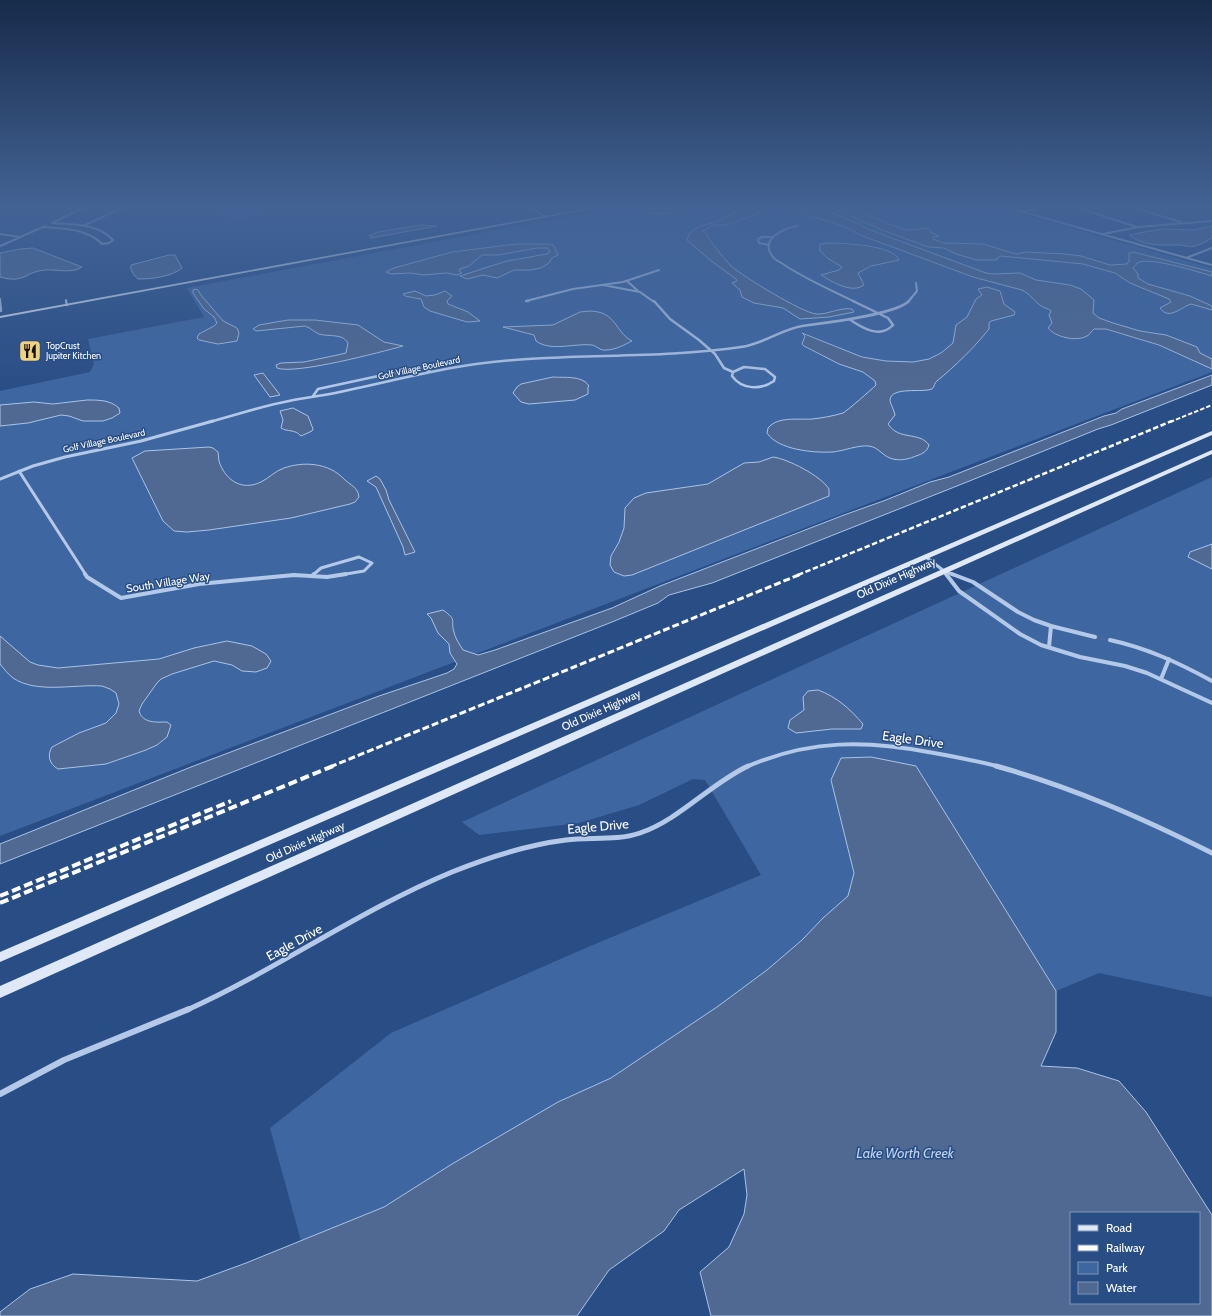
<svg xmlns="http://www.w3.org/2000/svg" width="1212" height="1316" viewBox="0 0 1212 1316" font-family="Cabin,sans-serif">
  <rect width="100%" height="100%" fill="#294e86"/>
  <path fill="#3e67a2" d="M 221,205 L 228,205 L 224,210 C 234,221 302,205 320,205 L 241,217 L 227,216 L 219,213 L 217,209 Z
    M 631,205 L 990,205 L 1212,268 L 1212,372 L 0,836 L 0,391 L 90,372 L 94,364 L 88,339 L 204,317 L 187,288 Z
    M 1212,477 L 1212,997 L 1099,973 L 1056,991 L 988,883 L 844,829 L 854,874 L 848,896 L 823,918 L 802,940 L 767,970 L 717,1007 L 611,1078 L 558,1102 L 452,1164 L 384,1207 L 301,1241 L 270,1128 L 391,1033 L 588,947 L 761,875 L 705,780 L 693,779 L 639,805 L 579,823 L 479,835 L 462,822 Z"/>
  <path fill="#506992" stroke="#a9c3e8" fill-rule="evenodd" d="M 649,205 L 711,205 C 690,210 654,220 634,209 Z
    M 737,205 L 759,209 L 762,212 L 727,225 L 714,225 L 703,231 C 708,234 708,238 712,243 C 718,250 724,259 731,266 C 744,277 801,312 816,314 C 828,315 839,307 852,309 L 854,312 L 829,317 L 800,319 L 783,308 L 754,303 L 742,297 L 740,290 L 732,283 L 737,281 L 736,279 L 710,260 L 687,240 C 690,225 710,225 721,220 C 728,216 736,212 744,209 Z
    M 785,205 C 791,205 798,204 804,206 C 821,211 851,217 865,228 L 986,273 L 993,274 L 1020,273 L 1036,280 L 1070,285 L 1081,289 L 1094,300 L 1093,313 L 1099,318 L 1113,323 L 1140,331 L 1166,335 L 1197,347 L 1200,353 L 1212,359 L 1212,369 L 1159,345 L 1106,329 L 1094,329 C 1091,331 1090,335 1087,336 C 1076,342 1055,337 1048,328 L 1052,323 L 1049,315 L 1051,311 C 1048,308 1043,308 1040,305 C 1033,300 1030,294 1022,290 L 973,277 L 860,235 C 843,224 824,221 805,214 C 798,211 792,207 785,205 Z
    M 826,205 L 842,205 L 902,229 L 909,230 L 928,228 L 931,231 L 930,232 L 939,236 L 933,237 L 933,239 L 944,243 L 983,244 L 1016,254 L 1026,252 L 1065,254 L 1081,256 L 1110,265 L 1127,264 L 1129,261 L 1129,253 L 1133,252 L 1212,272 L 1212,276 C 1198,272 1149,256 1137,263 C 1136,265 1135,266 1133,268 L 1138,274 L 1138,278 L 1148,284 L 1190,296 L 1212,306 L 1212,310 L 1191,304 C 1181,307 1169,321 1160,308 L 1171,302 L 1169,299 L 1130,283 L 1115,273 L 1083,264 L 1001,256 L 997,258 L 997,260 L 977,260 L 956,254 L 944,248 L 928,247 L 882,230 Z
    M 419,225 L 437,226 L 371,238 L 369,236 L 378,232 Z
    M 1212,226 L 1212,238 C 1208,240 1203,244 1198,245 C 1192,248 1187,246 1180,245 C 1163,245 1144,247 1129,235 L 1161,229 L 1193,230 Z
    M 828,243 C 842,243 894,245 899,260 L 871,266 L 858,273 L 864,285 C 852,294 832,282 821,275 L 839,270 L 842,267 L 827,258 L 820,251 L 820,244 Z
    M 516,244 L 550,244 L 554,246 L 558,255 L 552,258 L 549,263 L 541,268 L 531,270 L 514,270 L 497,278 L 483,275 L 467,279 L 460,276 L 507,261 L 547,254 L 550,252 L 548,248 L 537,248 L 498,255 L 482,255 L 469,266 L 460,269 L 459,271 L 462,273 L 457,275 L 446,273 L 424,275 L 410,273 L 391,274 L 386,272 L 394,268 L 452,252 Z
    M 33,248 L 82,267 C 72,274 56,269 45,270 C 24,272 25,284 0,277 L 0,253 L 20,249 Z
    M 169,255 L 175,255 L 182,268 C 171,277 151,279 138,279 C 134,275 130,271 131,265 Z
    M 987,287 L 1000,291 L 1004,304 L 1015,312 L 1014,315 L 991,321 L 989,323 L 989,329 C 974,348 955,366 937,381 C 934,383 935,386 932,389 C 923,393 891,386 890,400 C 890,403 894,410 895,415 L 888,424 C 899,441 919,431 929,445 C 927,452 922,454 916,456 C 904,461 892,462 882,453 C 877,449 875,447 869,446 C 857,445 844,451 832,452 C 814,453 778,450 767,433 L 768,428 C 778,416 798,420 812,419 C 822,418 833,416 843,413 C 847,411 872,389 876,385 L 875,381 L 863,372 L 839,364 L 804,346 L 802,344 L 805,336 L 802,333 L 862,357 L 886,361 L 913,362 L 929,359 L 941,353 L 953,343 L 956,325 L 967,317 L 976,299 L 982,295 L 978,289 Z
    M 195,289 L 198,290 L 201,295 L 223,321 L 237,328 L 239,333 L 237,341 L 218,344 L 199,340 L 197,338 L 199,334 L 214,326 L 217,323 L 214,317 L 204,309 L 193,293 L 193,290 Z
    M 415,291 L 426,296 L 435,295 L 445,291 L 452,296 L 447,301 L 448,304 L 468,312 L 480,321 L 467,322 L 430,311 L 424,307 L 421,299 L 405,296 L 403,294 Z
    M 590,311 C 617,312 614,331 632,341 C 624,345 615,350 606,350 C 600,351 597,346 592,345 C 574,343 551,352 536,341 L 534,335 L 503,327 L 553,325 L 580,312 Z
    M 288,320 L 315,320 L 358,325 L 384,342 L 403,346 C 381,352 295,375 277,368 L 276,365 L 281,363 L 304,362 L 342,354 L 346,353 L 348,343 C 343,333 328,337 319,334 C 314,332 311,328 305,326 L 256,331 L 253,329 L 259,325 Z
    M 263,373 L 280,395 L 270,397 L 254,375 Z
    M 1212,375 L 1212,385 L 1111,425 L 1098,429 L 962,484 L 712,583 L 669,595 L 658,603 L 612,622 L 0,864 L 0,844 L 191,767 L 379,696 L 447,673 L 454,669 L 457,664 L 450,653 L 449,644 L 438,633 L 431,618 L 427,614 L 443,610 C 458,621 450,619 454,632 C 455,638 460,645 463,650 L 478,655 L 495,650 L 612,608 L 660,586 L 844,515 L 886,500 L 930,482 L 949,477 L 1104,416 L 1116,413 L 1122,409 Z
    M 553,377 C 564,378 582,375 589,386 L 588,387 L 588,394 L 575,400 L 529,404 L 521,402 L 513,393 L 517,387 L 521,384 Z
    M 87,400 C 99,400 110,400 119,408 L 120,413 L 112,418 L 103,421 L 83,421 L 69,416 L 61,415 L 28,423 L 0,426 L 0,405 L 34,402 L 53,404 Z
    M 293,408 L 308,416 L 313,429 L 312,431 L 301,436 C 295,429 287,432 281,428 L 283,420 L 280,411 Z
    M 209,447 L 213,448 L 218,452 C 219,456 218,460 220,464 C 227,481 242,491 261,482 C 269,478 275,471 284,468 C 304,461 329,463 344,479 C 350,485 358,487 359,497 L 355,502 L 350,504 L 291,518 L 209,530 L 187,532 L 174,531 L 163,521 L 132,458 L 145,451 Z
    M 773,457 C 788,459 821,476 829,489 L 829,496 L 632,575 L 624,576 L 614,572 L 610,565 L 611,556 L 619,542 L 624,528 L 625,508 L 634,498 L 646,493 L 708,484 L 744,463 L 759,462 Z
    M 376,476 L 380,479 L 386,490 L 389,500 L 415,552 L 405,555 L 403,547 L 376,487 L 367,481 Z
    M 1212,544 L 1212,569 L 1188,557 L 1190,552 Z
    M 0,636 L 30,662 L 38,665 L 58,668 L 159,659 L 194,648 L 227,641 L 252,646 L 266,654 L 271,661 L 267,668 L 256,672 L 242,671 L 232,665 L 214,661 L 172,674 L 161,679 L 157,683 L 142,704 L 139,711 C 143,724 157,722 167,722 L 171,725 L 167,737 L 157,745 L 146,750 L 106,764 L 58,769 C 49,764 47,755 52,747 L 79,733 L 106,723 L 116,713 L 119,704 L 116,693 L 110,689 L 102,686 C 74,684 37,694 13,678 C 8,674 4,669 0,664 Z
    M 818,690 C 837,697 850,709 863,724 L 861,729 L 832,729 L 796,733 L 788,728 L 790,720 L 804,710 L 803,697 L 808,691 Z
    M 871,757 L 916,766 L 1056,991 L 1056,1032 L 1041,1066 L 1077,1068 L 1119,1081 L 1146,1112 L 1212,1215 L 1212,1316 L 711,1316 L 700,1272 L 729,1247 L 744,1214 L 747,1195 L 744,1169 L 679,1210 L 664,1231 L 609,1270 L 577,1316 L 0,1316 L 0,1312 L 30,1289 L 73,1274 L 197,1281 L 246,1263 L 384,1207 L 452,1164 L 558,1102 L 611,1078 L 717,1007 L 767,970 L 802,940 L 823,918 L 848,896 L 854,873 L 831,780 L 841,758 ZM 1071,1213 L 1199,1213 L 1199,1303 L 1071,1303 Z"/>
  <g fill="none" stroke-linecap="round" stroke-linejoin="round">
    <path stroke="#496998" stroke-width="4" stroke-dasharray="4 2" stroke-linecap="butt" d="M 1095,637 L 1110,640"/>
    <path stroke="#b4c9e8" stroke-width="2" d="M 140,205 L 164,205
      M 526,205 L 546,217
      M 998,205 L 1212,265
      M 1069,205 L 1137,227
      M 1125,205 L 1181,222
      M 1006,207 L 1015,205
      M 1022,212 L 1049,205
      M 52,223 L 89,205
      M 83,226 L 128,205
      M 798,226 C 785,228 758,239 773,257 C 775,260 780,262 783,264 C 805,279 831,290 855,302
      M 43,227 C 64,229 86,228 102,244 L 109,243 L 113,240 C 97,223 73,225 52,223
      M 0,234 L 20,237
      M 1103,234 L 1138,227 L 1212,221
      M 769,245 L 759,243 L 758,239 L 762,237 L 773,237
      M 0,246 L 45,226
      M 1186,258 L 1212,248
      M 627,281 L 638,291
      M 603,285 L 640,292 L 654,302
      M 0,299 L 0,302
      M 66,300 L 66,302
      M 526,301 L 573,289 L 623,282 L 659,270
      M 908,302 L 917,291 L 916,283"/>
    <path stroke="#b4c9e8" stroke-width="2.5" d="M 0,301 L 1,311
      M 66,301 L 67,305
      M 526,301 L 528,301
      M 654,301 L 670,319 L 699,340 L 715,354 L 724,368 L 733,372
      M 849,319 C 862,328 880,339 893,325 L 888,318 L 853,301
      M 744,367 L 765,369 L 775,377 L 774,381 C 761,390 742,390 732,376 L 733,372 Z
      M 313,396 L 318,389 L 420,367 L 431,372
      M 209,422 C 236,415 262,406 289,401 C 309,397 329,395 349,390 C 391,381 433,370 476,364 C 564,352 653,360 741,347 C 763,344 780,330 802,326 C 825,323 895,315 909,301"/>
    <path stroke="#b4c9e8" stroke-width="3" d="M 19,471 L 86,575
      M 0,479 L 33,466 L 65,457 L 141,441 L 213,421
      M 926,557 L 944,571 L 954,575
      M 944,571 L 947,575
      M 313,575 L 321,568 L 359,557 L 372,563 L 364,571 L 340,575"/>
    <path stroke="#b4c9e8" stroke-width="4" d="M 85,574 L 87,577 L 121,598 L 199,584 L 294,575 L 327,577 L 346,574
      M 946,574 L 959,591 L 1020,634 L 1041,645 L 1080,657 L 1125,666 L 1147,673 L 1212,703
      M 952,574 L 973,582 L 1018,612 L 1034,620 L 1051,626 L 1095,637
      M 312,576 L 314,574
      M 1110,640 C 1147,648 1179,663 1212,681
      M 1049,647 L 1051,626
      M 1161,679 L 1169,659
      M 746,767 C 810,739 867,740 934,753 C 956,757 978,761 1000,767"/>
    <path stroke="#b4c9e8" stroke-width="5" d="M 996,766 C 1072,787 1142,818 1212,853
      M 187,1010 C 278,969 360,910 452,872 C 489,857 526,845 566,840 C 590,837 617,841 640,833 C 679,820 710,784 748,766"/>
    <path stroke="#b4c9e8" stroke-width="6" d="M 0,1094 L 64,1060 L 189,1009"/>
    <path fill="#dee8f7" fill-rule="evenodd" d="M 604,205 L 613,205 L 0,318 L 0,316 Z
      M 1212,431 L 1212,435 L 0,962 L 0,952 Z
      M 1212,450 L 1212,454 L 0,998 L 0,986 Z"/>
    <path stroke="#fff" stroke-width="2" stroke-dasharray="4.5 2" stroke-linecap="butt" d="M 1170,422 L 1212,405"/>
    <path stroke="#fff" stroke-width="2.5" stroke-dasharray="5.5 2.5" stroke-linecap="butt" d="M 798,575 L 1172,421"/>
    <path stroke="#fff" stroke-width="3" stroke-dasharray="7 3" stroke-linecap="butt" d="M 330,767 L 801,574"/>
    <path stroke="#fff" stroke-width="4" stroke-dasharray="9 4" stroke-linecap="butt" d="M 0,896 L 231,801
      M 0,903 L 333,766"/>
  </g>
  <linearGradient id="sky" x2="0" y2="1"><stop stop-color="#172b4a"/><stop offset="0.53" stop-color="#436395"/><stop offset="1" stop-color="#436395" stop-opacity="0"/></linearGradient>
  <rect width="1212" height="390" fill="url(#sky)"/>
  <defs>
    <g id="restaurant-square" transform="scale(1.15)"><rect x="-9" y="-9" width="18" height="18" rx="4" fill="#efd27b" stroke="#294e86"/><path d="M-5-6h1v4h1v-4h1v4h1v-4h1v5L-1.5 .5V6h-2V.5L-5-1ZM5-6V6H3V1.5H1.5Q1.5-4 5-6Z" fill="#111"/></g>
  </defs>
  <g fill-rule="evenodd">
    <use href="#restaurant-square" x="30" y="351"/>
  </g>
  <g text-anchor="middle" stroke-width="3" stroke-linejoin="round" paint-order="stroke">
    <g font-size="9" fill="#fff" stroke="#294e86" text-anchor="start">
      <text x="46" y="349">TopCrust<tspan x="46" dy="10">Jupiter Kitchen</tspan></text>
    </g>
    <g font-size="9" fill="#fff" stroke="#294e86">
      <text transform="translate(419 368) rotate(-12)" y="3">Golf Village Boulevard</text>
      <text transform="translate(104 441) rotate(-12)" y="3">Golf Village Boulevard</text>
    </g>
    <g font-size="11" fill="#fff" stroke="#294e86">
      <text transform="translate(896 578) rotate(-24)" y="4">Old Dixie Highway</text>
      <text transform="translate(168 582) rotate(-9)" y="4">South Village Way</text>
      <text transform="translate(601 710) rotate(-24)" y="4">Old Dixie Highway</text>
      <text transform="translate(305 842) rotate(-24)" y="4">Old Dixie Highway</text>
    </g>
    <g font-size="13" fill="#fff" stroke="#294e86">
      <text transform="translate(913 739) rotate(8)" y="5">Eagle Drive</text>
      <text transform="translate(598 826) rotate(-5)" y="5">Eagle Drive</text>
      <text transform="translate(294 942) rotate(-29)" y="5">Eagle Drive</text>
    </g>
    <g font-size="14" font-style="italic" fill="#c0d3ef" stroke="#294e86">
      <text x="905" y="1158">Lake Worth Creek</text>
    </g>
  </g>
  <rect x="1070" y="1212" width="130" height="92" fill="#294e86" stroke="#7f95b6"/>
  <rect x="1078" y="1225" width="20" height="6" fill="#dee8f7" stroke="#7f95b6"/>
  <text x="1106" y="1232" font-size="12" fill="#ffffff">Road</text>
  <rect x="1078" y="1245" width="20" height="6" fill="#ffffff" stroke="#7f95b6"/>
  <text x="1106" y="1252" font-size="12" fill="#ffffff">Railway</text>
  <rect x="1078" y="1262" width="20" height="12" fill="#3e67a2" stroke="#7f95b6"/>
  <text x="1106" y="1272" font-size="12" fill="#ffffff">Park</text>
  <rect x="1078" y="1282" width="20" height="12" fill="#506992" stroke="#7f95b6"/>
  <text x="1106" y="1292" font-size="12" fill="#ffffff">Water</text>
</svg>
